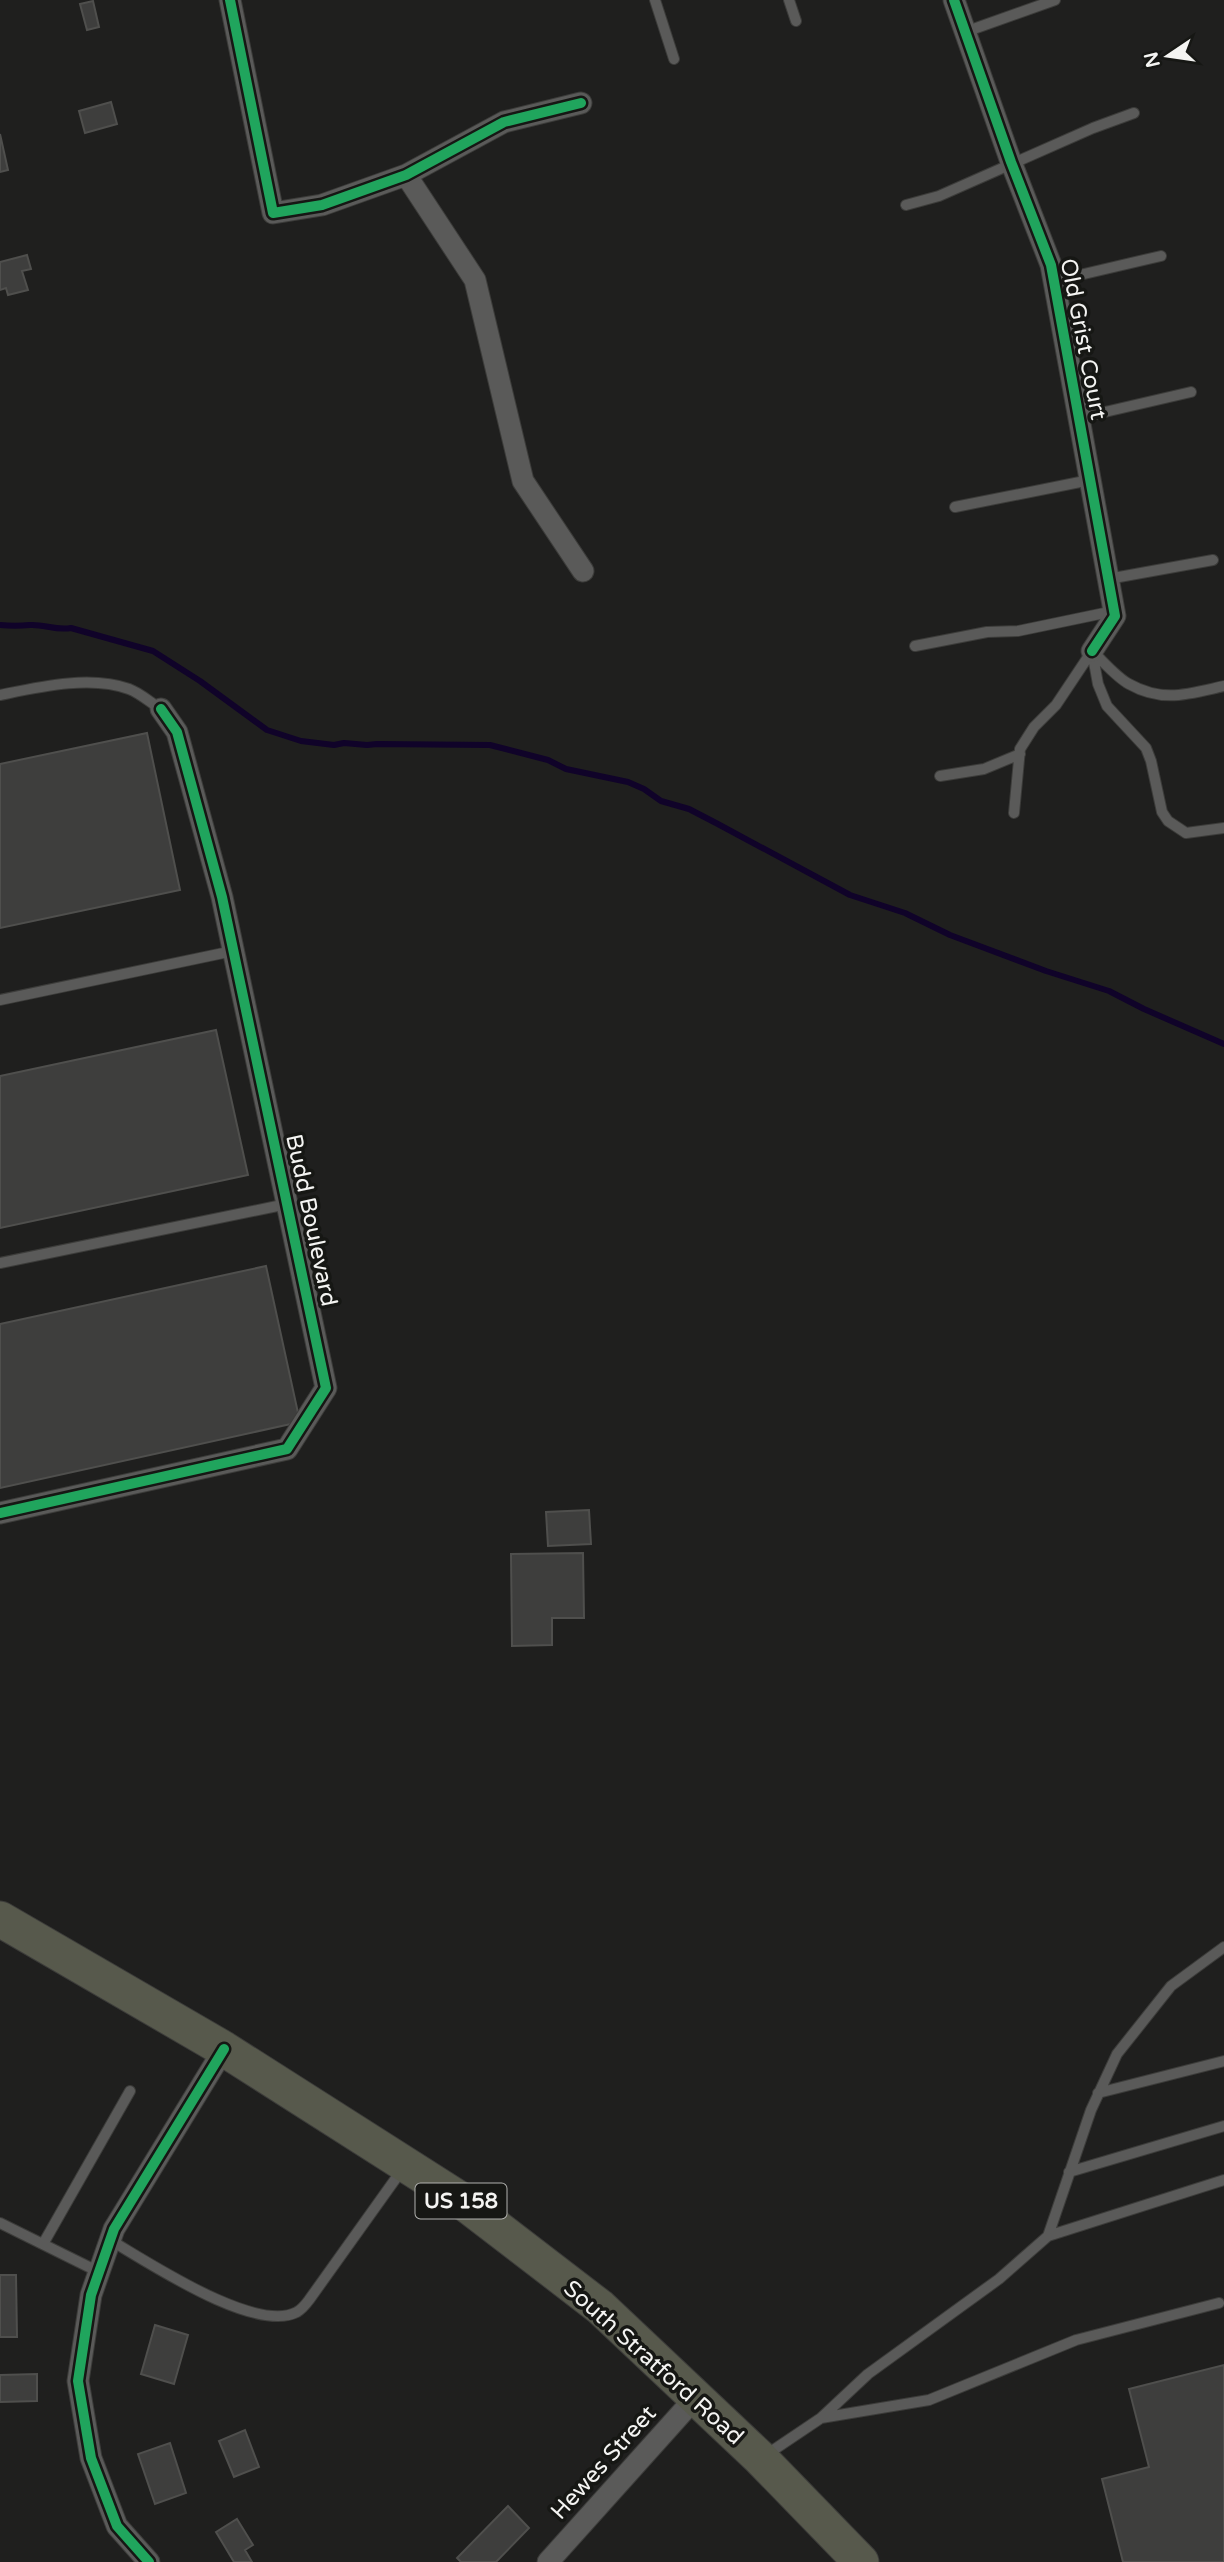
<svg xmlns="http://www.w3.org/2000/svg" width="1224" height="2562" viewBox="0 0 1224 2562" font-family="'Varela Round',sans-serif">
  <rect width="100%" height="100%" fill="#1f1f1e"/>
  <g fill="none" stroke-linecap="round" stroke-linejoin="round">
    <path stroke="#100329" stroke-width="6" d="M 0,625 C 11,626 19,626 30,625 C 44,624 56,631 71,628 L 153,651 L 200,681 L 267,730 L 301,741 L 334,745 L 344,743 L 367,745 L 377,744 L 490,745 L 548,760 L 566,769 L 628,782 L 644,789 L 661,801 L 689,809 L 716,823 L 850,895 L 905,913 L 950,935 L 1046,971 L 1109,991 L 1144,1009 L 1224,1044"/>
  </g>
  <path fill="#3e3e3d" stroke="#4f4f4d" stroke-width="2" d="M 93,1 L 99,27 L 87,30 L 80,4 Z
    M 111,102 L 117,124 L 85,133 L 79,111 Z
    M 0,134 L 8,170 L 0,172 Z
    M 27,255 L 31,269 L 22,271 L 28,290 L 8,295 L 6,288 L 0,290 L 0,262 Z
    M 147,733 L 180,890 L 0,928 L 0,764 Z
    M 216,1030 L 248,1175 L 0,1228 L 0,1076 Z
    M 266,1266 L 300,1422 L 0,1488 L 0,1324 Z
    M 589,1510 L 591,1544 L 548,1546 L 546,1512 Z
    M 583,1553 L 584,1618 L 552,1618 L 552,1645 L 512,1646 L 511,1554 Z
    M 0,2275 L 16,2275 L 17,2337 L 0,2337 Z
    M 155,2325 L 188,2335 L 174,2384 L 141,2374 Z
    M 1224,2365 L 1224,2562 L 1123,2562 L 1102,2479 L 1149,2467 L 1129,2389 Z
    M 37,2374 L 37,2401 L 0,2402 L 0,2375 Z
    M 245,2430 L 259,2467 L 234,2477 L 219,2441 Z
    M 170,2443 L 186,2493 L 155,2504 L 138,2454 Z
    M 508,2506 L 529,2528 L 496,2562 L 461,2562 L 457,2558 Z
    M 237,2519 L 253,2545 L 245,2550 L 252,2562 L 234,2562 L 216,2532 Z"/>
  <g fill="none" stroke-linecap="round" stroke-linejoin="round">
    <g stroke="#3c3c3a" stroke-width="12">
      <path id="lane" d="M 655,0 L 674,59
        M 789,0 L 796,21
        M 965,32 L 1055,0
        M 906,205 L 939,196 L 1093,128 L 1134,113
        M 1054,281 L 1161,256
        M 1079,418 L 1191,392
        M 955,507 L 1090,480
        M 1108,579 L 1213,560
        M 915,646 L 987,632 L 1018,631 L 1114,611
        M 1092,651 L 1098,684 L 1107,706 L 1146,748 L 1151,761 L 1162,812 L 1168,821 L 1186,833 L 1224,828
        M 1092,651 C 1103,661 1116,677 1129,684 C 1163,703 1188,694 1224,686
        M 0,695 C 39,687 90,675 129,689 C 140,693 151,703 161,709
        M 940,776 L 984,769 L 1020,754
        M 1014,813 L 1020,749 L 1034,727 L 1056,705 L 1092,651
        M 0,1000 L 233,951
        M 0,1263 L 287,1204
        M 1098,2093 L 1224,2061
        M 1069,2172 L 1224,2126
        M 0,2223 L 99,2272
        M 1048,2236 L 1224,2180
        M 110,2240 C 148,2262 255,2334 297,2312 C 302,2309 306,2304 309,2300 L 404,2167
        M 43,2244 L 130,2091
        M 821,2418 L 868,2374 L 999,2279 L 1048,2236 L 1091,2110 L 1117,2054 L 1171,1986 L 1224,1947
        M 766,2455 L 821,2418 L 929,2400 L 1076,2340 L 1219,2303"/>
    </g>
    <g stroke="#3c3c3a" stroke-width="23">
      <path id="street" d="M 230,0 L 273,213 L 322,205 L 406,175 L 504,122 L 581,103
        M 954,0 L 1011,162 L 1051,265 L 1115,616 L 1092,651
        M 406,175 L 475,280 L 523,481 L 583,571
        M 0,1513 L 287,1449 L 326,1388 L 222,897 L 177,732 L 161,709
        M 149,2562 L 117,2526 L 91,2458 L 78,2381 L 91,2295 L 114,2229 L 224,2049
        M 548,2562 L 696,2397"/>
    </g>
    <g stroke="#3c3c3a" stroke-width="37">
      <path id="primary" d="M 0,1919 L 224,2049 L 458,2198 L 600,2307 L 760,2458 L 861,2562"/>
    </g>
    <use href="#lane" stroke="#5a5a59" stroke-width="10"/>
    <use href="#street" stroke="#5a5a59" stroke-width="21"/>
    <use href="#primary" stroke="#57594c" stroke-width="35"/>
    <g stroke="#161714" stroke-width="15">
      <path id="cycleway" d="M 230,0 L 273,213 L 322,205 L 406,175 L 504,122 L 581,103
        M 954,0 L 1011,162 L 1051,265 L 1115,616 L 1092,651
        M 0,1513 L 287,1449 L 326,1388 L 222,897 L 177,732 L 161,709
        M 149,2562 L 117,2526 L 91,2458 L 78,2381 L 91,2295 L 114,2229 L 224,2049"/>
    </g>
    <use href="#cycleway" stroke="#20a55d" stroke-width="10"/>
  </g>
  <g text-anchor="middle" stroke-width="7" stroke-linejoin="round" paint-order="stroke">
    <rect fill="#161714" stroke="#b1b2af" stroke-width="2" x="415.5" y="2183.5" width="91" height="35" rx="5"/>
    <g font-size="21" font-weight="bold" fill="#f4f4f2">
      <text x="461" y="2208">US 158</text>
    </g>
    <g font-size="23" fill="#f4f4f2" stroke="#161714">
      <text transform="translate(1084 339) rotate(79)" y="8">Old Grist Court</text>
      <text transform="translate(312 1220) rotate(78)" y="8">Budd Boulevard</text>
      <text transform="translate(654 2362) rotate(42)" y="8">South Stratford Road</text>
      <text transform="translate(603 2462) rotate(-48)" y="8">Hewes Street</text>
    </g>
  </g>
  <g transform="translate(1168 56) rotate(257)" stroke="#161714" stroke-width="5" paint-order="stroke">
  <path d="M0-5L12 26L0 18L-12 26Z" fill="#f4f4f2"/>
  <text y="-10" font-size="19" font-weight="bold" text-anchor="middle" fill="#f4f4f2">N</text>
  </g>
</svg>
